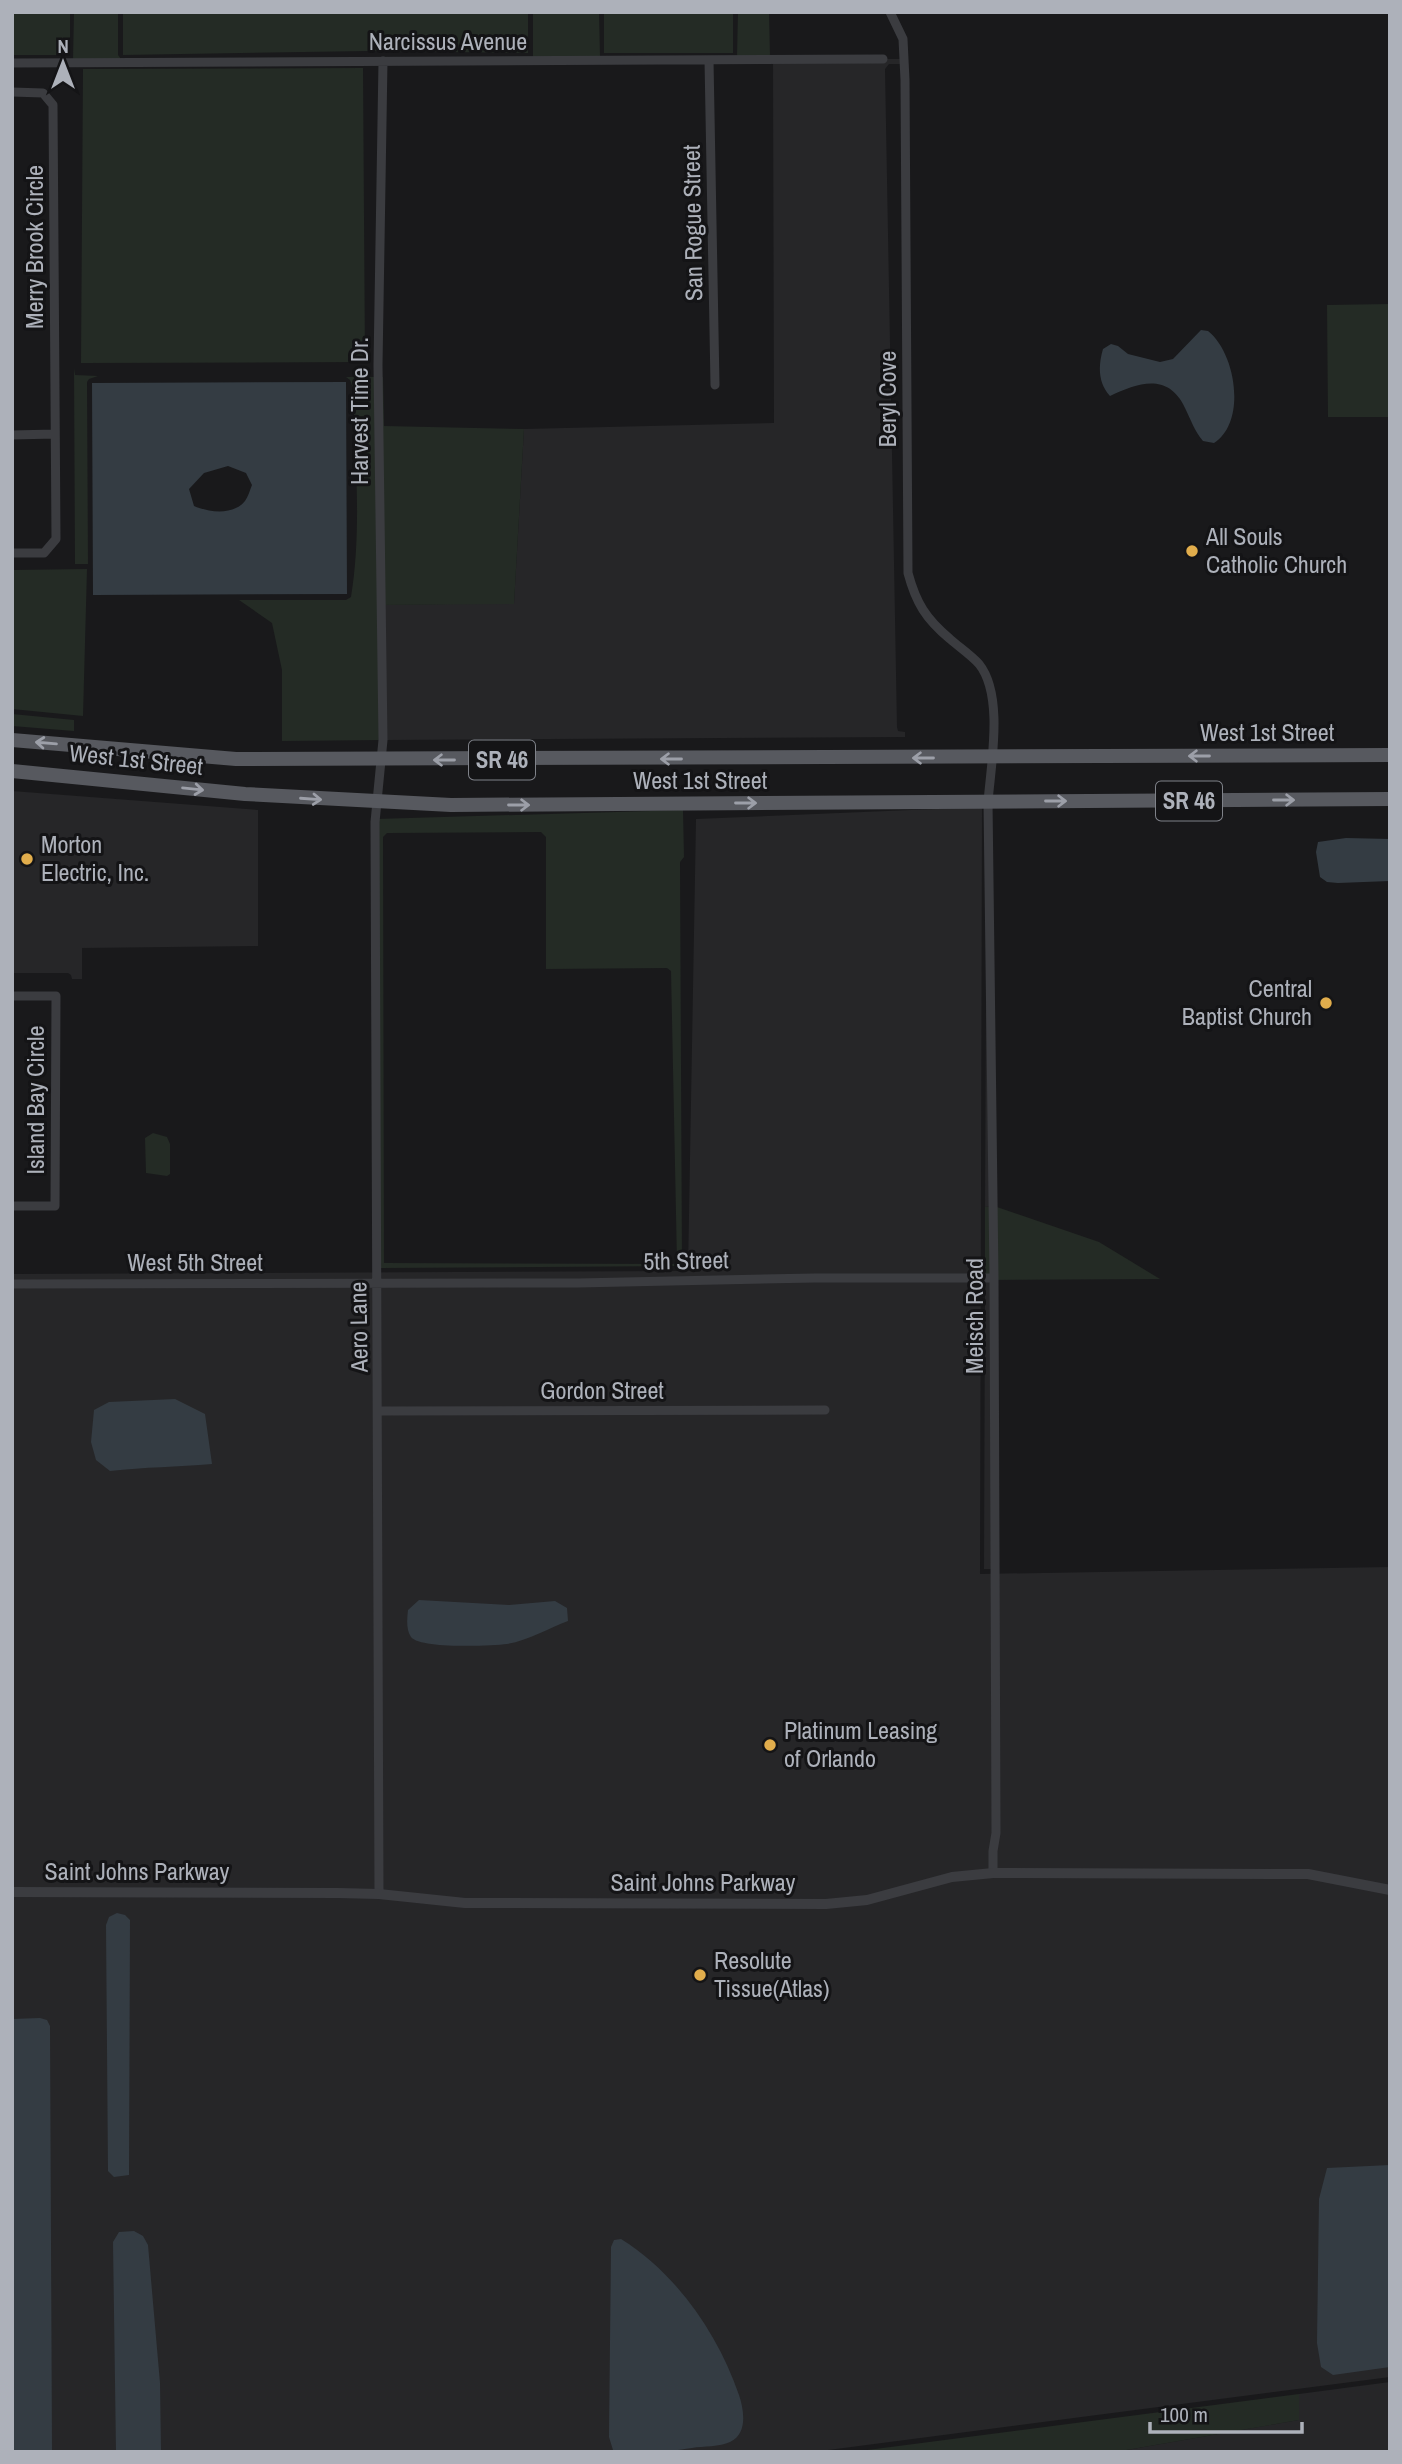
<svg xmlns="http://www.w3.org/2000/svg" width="1402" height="2464" viewBox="0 0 1402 2464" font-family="'Archivo Narrow',sans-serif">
  <rect width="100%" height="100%" fill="#19191b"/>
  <path fill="#262628" d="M 773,59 L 907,59 L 907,64 L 889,64 L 885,69 L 897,727 L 898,731 L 905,732 L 905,737 L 383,740 L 383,605 L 514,603 L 524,429 L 774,423 Z
    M 12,791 L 258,810 L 258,946 L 82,948 L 82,979 L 72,979 L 71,975 L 68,973 L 12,973 Z
    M 982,807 L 980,1574 L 1390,1567 L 1390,2377 L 813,2452 L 12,2452 L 12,1274 L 688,1271 L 696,819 Z
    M 987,812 L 994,1206 L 985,1207 Z
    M 985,1280 L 995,1280 L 995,1569 L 984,1569 Z
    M 1390,2382 L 1390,2452 L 1115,2452 L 1298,2420 L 1299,2394 Z"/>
  <path fill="#242b25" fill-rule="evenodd" d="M 12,12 L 70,12 L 70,55 L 12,55 Z
    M 74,12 L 118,12 L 118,55 L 121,59 L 381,57 L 381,59 L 12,61 L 73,59 Z
    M 123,12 L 528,12 L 528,53 L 368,51 L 123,55 Z
    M 533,12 L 599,12 L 600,56 L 737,56 L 738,12 L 769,12 L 770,56 L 533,60 Z
    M 604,12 L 733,12 L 733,53 L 604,53 Z
    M 363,68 L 365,362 L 81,363 L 83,69 Z
    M 1390,304 L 1390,417 L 1328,417 L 1327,305 Z
    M 74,368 L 75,375 L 98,376 L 89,379 L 87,382 L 88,564 L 75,564 Z
    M 346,377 L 383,377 L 384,426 L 524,429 L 514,604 L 384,605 L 383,740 L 282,741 L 282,670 L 272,623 L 239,600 L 346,600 L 351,597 C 362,530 355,457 353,388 L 350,380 Z
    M 87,569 L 83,716 L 12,709 L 12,570 Z
    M 12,714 L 74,720 L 74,731 L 12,726 Z
    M 683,810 L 684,857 L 680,862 L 682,1266 L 380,1268 L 376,819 ZM 541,832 L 546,837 L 546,969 L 667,968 L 671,971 L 677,1262 L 673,1264 L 384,1263 L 383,837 L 387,833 Z
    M 153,1133 L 167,1137 L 170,1144 L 170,1174 L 167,1176 L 146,1173 L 145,1138 Z
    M 994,1206 L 1099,1242 L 1160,1279 L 985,1280 L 985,1207 Z
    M 1299,2394 L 1299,2420 L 1115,2452 L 852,2452 Z"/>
  <path fill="#343c43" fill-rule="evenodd" d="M 1201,330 L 1208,331 C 1236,353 1247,422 1214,443 L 1203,441 C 1194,430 1191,420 1185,408 C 1168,372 1138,383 1110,396 C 1098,383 1098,366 1103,349 L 1111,344 L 1118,346 L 1128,354 L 1160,362 L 1173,359 Z
    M 346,382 L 347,594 L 93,595 L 92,383 ZM 228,466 L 246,473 L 252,485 C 250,490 248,497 245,501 C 233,516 208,512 194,506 L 189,489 L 204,473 Z
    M 1346,838 L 1390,839 L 1390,881 L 1338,883 L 1327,882 L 1320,877 L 1316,852 L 1318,842 Z
    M 175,1399 L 205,1414 L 212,1464 C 178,1467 144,1467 110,1471 L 96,1460 L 91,1442 L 94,1410 L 109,1402 Z
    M 419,1600 L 509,1605 L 555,1601 L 567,1608 L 568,1621 C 549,1628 527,1641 507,1644 C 491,1646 420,1649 411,1637 C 406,1630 407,1619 408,1610 Z
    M 117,1913 L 125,1915 L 130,1920 L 129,2175 L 114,2177 L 108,2171 L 106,1925 L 109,1917 Z
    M 40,2018 L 47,2020 L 50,2026 L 52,2452 L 12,2452 L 12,2019 Z
    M 1390,2165 L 1390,2367 L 1333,2375 L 1321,2367 L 1317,2343 L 1319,2199 L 1327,2168 Z
    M 134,2231 L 143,2236 L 148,2245 L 160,2383 L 161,2452 L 116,2452 L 113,2242 L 119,2232 Z
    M 621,2239 C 677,2274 718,2334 739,2395 C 744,2410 748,2434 730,2442 C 720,2447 703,2446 692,2448 C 670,2451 634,2457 613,2450 L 609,2437 L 611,2247 L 614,2240 Z"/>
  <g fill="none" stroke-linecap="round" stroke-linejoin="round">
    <path stroke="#3b3c40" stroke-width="9" d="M 890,12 L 903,39 L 905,80 L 908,573 C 916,603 926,619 950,639 C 959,647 971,655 979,664 C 1004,695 991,764 988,802 L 994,1278 L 996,1833 L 993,1851 L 993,1873
      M 709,60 L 715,385
      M 12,63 L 883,59
      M 12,92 L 43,93 L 53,105 L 56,539 L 44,553 L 12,553
      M 12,435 L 55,434
      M 12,996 L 56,996 L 55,1206 L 12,1206
      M 12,1284 L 578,1283 L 815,1278 L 994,1278
      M 379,1411 L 825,1410
      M 379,1894 L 375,822 L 383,740 L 378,365 L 383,61"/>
    <path stroke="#3b3c40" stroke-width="10" d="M 12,1892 L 338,1893 L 379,1894 L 465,1903 L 826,1904 L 867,1900 L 952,1877 L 993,1873 L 1308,1874 L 1390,1890"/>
    <path stroke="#57595f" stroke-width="14" d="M 12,740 L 236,759 L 1390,755
      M 12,771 L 245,794 L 451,805 L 1390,799"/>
  </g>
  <defs><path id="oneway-shaft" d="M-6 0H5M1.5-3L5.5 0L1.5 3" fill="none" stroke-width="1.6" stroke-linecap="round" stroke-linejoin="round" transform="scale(1.75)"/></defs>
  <g stroke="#9c9fa8">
    <use href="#oneway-shaft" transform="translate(46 743) rotate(-175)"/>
    <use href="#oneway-shaft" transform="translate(1199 756) rotate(180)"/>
    <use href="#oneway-shaft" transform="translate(923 758) rotate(180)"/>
    <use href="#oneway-shaft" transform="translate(671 759) rotate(180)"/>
    <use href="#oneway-shaft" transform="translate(444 760) rotate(180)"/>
    <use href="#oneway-shaft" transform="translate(193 789) rotate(6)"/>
    <use href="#oneway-shaft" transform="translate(311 799) rotate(4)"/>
    <use href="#oneway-shaft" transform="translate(1284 800)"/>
    <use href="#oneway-shaft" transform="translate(1056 801)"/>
    <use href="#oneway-shaft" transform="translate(746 803)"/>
    <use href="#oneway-shaft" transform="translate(519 805)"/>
  </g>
  <g fill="#e1ad4c" stroke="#141416" stroke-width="2.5">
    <circle cx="1192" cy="551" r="7"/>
    <circle cx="27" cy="859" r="7"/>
    <circle cx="1326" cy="1003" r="7"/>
    <circle cx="770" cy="1745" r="7"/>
    <circle cx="700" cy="1975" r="7"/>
  </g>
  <g text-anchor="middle" stroke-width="6" stroke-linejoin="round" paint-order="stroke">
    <g fill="#141416" stroke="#7f8289" stroke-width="2">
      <rect x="469" y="740.5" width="66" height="39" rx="5"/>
      <rect x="1156" y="781.5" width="66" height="39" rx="5"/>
    </g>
    <g font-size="23" font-weight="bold" fill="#adb1ba">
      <text x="502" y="768">SR 46</text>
      <text x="1189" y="809">SR 46</text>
    </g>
    <g font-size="24" fill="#adb1ba" stroke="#141416">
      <text x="448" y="50">Narcissus Avenue</text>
      <text transform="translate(693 223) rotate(-91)" y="8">San Rogue Street</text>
      <text transform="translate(35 247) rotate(-90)" y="8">Merry Brook Circle</text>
      <text transform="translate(888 399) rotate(-90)" y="8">Beryl Cove</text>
      <text transform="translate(360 411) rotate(-90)" y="8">Harvest Time Dr.</text>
      <text x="1267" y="741">West 1st Street</text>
      <text transform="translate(136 760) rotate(6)" y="8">West 1st Street</text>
      <text x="700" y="789">West 1st Street</text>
      <text transform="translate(36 1100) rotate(-90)" y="8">Island Bay Circle</text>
      <text transform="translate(686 1261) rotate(-1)" y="8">5th Street</text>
      <text x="195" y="1271">West 5th Street</text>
      <text transform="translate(975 1316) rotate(-90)" y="8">Meisch Road</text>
      <text transform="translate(359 1327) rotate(-91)" y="8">Aero Lane</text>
      <text x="602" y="1399">Gordon Street</text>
      <text x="137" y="1880">Saint Johns Parkway</text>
      <text x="703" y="1891">Saint Johns Parkway</text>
    </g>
    <g font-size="24" fill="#adb1ba" stroke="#141416" text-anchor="start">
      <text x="1206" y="545">All Souls<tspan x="1206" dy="28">Catholic Church</tspan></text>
      <text x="41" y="853">Morton<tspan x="41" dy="28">Electric, Inc.</tspan></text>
      <text x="1312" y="997" text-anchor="end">Central<tspan x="1312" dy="28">Baptist Church</tspan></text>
      <text x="784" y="1739">Platinum Leasing<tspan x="784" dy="28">of Orlando</tspan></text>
      <text x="714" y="1969">Resolute<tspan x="714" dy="28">Tissue(Atlas)</tspan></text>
    </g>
  </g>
  <rect width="1402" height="2464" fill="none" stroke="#adb1ba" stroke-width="28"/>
  <g transform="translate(63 63)" stroke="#141416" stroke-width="5" paint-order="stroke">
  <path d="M0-5L12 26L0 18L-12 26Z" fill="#adb1ba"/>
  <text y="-10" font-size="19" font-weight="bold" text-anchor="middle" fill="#adb1ba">N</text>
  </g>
  <path d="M1150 2422v10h152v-10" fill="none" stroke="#adb1ba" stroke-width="3.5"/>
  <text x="1160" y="2422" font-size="21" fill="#adb1ba" stroke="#141416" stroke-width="5" paint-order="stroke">100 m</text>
</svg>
